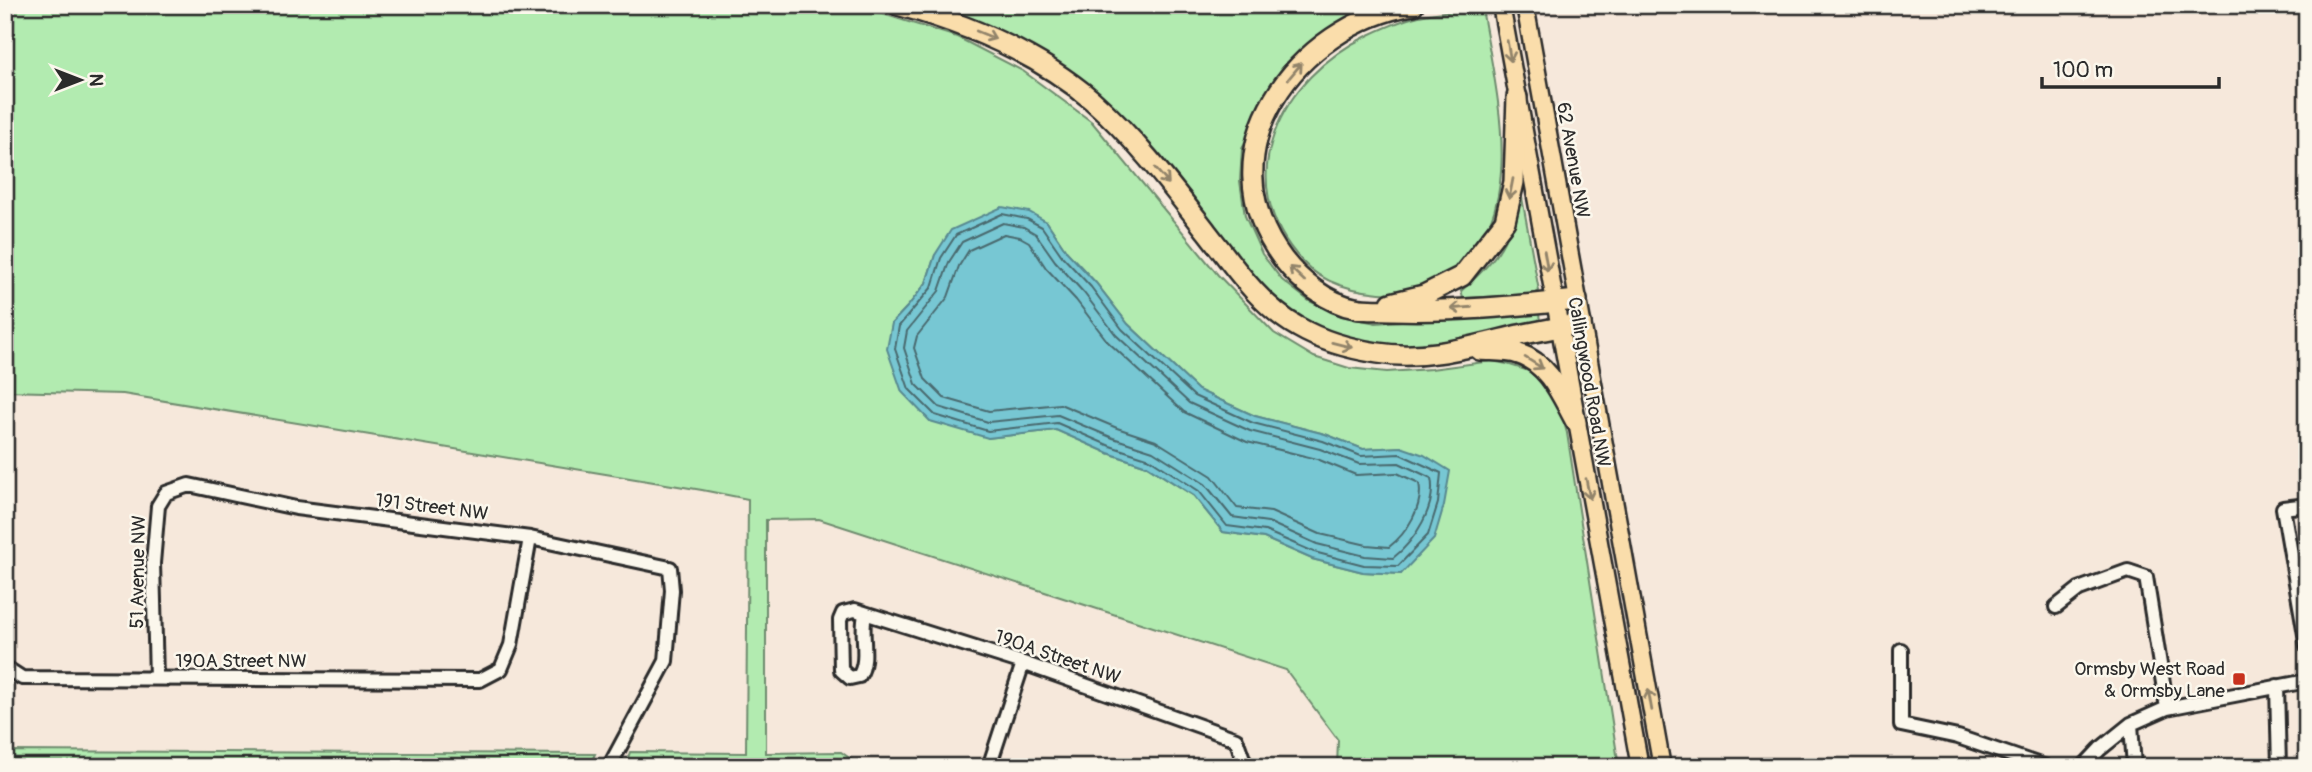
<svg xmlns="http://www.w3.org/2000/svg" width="2312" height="772" viewBox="0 0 2312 772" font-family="Pangolin,sans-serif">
  <rect width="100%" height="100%" fill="#f6e8db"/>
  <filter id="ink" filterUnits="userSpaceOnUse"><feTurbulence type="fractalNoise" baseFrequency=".0143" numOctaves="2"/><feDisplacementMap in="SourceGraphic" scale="14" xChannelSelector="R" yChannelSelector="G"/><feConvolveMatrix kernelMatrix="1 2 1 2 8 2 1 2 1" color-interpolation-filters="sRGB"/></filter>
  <g filter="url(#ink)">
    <path fill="#b2ebb0" stroke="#6e8b6e" stroke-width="2" fill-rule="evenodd" d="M 5,5 L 822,5 L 883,14 L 957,37 L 1023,71 L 1092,122 L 1218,275 L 1274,333 L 1314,357 L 1349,368 L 1387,372 L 1431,369 L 1492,361 L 1507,364 L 1529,371 L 1549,389 L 1561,412 L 1567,433 L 1619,767 L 1337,767 L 1338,740 L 1286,670 L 819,519 L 766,520 L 766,753 L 841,752 L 862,767 L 625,767 L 630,752 L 746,753 L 748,499 L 702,490 L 123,394 L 5,391 ZM 1047,222 L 1067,252 L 1096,283 L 1128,324 L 1198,390 L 1255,416 L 1325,434 L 1363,449 L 1401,447 L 1401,574 L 1363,572 L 1312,559 L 1264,538 L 1223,532 L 1194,496 L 1147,466 L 1108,453 L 1056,430 L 988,438 L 892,323 L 908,306 L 926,283 L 935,255 Z
      M 920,5 L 1384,5 L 1349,16 L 1313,40 L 1284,65 L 1260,104 L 1242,149 L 1240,181 L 1245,216 L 1262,254 L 1282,280 L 1309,301 L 1342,316 L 1376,323 L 1532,311 L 1539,314 L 1540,321 L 1536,324 L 1426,345 L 1382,345 L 1338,339 L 1298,320 L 1261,286 L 1087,91 Z
      M 1482,8 C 1495,88 1531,214 1453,272 C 1438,283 1415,295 1395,294 C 1363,293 1326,287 1303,262 C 1227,181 1280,77 1369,35 C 1386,27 1406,18 1424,15 C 1443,11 1463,10 1482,8 Z
      M 1521,192 L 1539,291 L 1533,295 L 1463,298 L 1461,291 C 1500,257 1508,242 1521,192 Z
      M 5,751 L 595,754 L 589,767 L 5,767 Z"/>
    <path fill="#77c7d3" stroke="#598990" stroke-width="2" d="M 1002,207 L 1029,212 L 1047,222 L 1067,252 L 1096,283 L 1128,324 L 1198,390 L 1255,416 L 1325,434 L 1363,449 L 1401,447 L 1424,455 L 1450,471 L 1444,505 L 1434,539 L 1401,574 L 1363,572 L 1312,559 L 1264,538 L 1223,532 L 1194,496 L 1147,466 L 1108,453 L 1056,430 L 988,438 L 930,421 L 902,392 L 887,349 L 892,323 L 908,306 L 926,283 L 935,255 L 951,230 Z"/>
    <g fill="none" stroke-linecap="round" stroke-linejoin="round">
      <path stroke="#49696e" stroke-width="2" d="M 1002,214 L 1027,219 L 1042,227 L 1062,256 L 1091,287 L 1122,329 L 1194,396 L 1253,423 L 1323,441 L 1361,456 L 1400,454 L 1441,473 L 1438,503 L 1428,535 L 1398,566 L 1364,565 L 1314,552 L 1265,531 L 1227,526 L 1199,491 L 1150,459 L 1110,446 L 1057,423 L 988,431 L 935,415 L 909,389 L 895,349 L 899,326 L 932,287 L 941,258 L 956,235 Z
        M 1003,223 L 1024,227 L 1036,234 L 1055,261 L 1084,293 L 1116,335 L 1189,403 L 1250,431 L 1320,449 L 1359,464 L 1399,463 L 1431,478 C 1437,506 1415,541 1393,558 L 1365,556 L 1317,544 L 1268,522 L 1232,517 L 1205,484 L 1153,451 L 1113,438 L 1058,415 L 988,422 L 939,407 L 916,384 L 904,348 L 907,331 L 939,291 L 949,262 L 962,242 Z
        M 1004,234 L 1020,237 L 1029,242 L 1046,268 L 1076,300 L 1108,342 L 1184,412 L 1247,442 L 1317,459 L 1356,475 L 1397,473 L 1419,483 C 1424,506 1407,533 1389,547 L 1367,545 L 1320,534 L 1271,512 L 1237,508 L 1212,476 L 1156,441 L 1117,428 L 1060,404 L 989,411 L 944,398 L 925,379 L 914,348 L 917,336 L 948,297 L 959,266 L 969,250 Z"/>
      <g stroke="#2b2b2b" stroke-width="18">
        <path id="minor" d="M 2307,505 L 2283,508 L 2307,646
          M 2056,607 L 2079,589 L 2128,571 L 2146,577 L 2167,708
          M 865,615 C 860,634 870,659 859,676 L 850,678 L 841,670 L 840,620 L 843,613 L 855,610 L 1023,663 L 1236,739 L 1246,767
          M 1901,650 L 1901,725 L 1958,737 L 2046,767
          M 5,667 L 22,678 L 480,680 L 501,669 L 511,645 L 530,538
          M 156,678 L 153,563 L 158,506 L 166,493 L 189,485 L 296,508 L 530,538 L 670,568 L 672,590 L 666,661 L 609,767
          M 2277,686 L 2279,767
          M 2131,724 L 2134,767
          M 989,767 L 1023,663
          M 2083,767 L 2100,749 L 2131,724 L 2167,708 L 2307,681"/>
      </g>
      <g stroke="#2b2b2b" stroke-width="21">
        <path id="major" d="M 1501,5 L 1640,767
          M 1525,5 L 1662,767"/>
      </g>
      <g stroke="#2b2b2b" stroke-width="24">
        <path id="highway" d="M 898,5 C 967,24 1037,53 1092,100 C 1135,138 1172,187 1207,232 C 1233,265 1260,306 1298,327 C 1322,341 1351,349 1378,353 C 1425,361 1473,346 1519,335 C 1540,331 1560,327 1581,323
          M 1413,5 C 1297,25 1202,151 1283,259 C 1300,281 1327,303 1355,308 C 1367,311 1381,309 1392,310 C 1454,312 1516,306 1577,300
          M 1391,303 L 1424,295 L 1462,276 L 1505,221 L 1514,182 L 1517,97
          M 1480,350 C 1492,351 1508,350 1519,354 C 1550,364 1562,397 1576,422"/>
      </g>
      <use href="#minor" stroke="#fbf7ec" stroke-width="12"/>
      <use href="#major" stroke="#faddab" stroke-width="16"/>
      <use href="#highway" stroke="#faddab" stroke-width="19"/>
    </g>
    <defs><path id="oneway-shaft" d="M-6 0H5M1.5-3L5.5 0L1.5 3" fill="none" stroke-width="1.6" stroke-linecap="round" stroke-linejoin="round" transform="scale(1.75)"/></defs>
    <g stroke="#92846b">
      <use href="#oneway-shaft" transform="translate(986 35) rotate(22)"/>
      <use href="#oneway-shaft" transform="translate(1509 51) rotate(80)"/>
      <use href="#oneway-shaft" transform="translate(1295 71) rotate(-50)"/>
      <use href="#oneway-shaft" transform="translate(1162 176) rotate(49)"/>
      <use href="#oneway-shaft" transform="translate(1511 189) rotate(101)"/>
      <use href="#oneway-shaft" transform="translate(1546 261) rotate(80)"/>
      <use href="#oneway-shaft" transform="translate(1297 274) rotate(-137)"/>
      <use href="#oneway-shaft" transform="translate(1461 308) rotate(176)"/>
      <use href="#oneway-shaft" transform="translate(1342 345) rotate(14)"/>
      <use href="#oneway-shaft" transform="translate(1534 363) rotate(32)"/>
      <use href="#oneway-shaft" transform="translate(1588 489) rotate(79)"/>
      <use href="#oneway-shaft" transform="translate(1650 700) rotate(-100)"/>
    </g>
  </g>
  <rect fill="#c8321e" stroke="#fbf7ec" stroke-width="2.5" x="2232" y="672" width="14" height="14" rx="3.5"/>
  <g text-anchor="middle" stroke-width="5" stroke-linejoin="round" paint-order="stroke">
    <g font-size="19" fill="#2b2b2b" stroke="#fbf7ec">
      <text transform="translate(1574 160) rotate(80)" y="7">62 Avenue NW</text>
      <text transform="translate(1590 382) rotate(80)" y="7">Callingwood Road NW</text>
      <text transform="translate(432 506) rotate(7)" y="7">191 Street NW</text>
      <text transform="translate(137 572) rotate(-89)" y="7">51 Avenue NW</text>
      <text transform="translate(1058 656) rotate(19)" y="7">190A Street NW</text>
      <text x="241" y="667">190A Street NW</text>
    </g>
    <g font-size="19" fill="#2b2b2b" stroke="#fbf7ec" text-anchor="end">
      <text x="2225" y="675">Ormsby West Road<tspan x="2225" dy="22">&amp; Ormsby Lane</tspan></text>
    </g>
  </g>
  <rect width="2312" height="772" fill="none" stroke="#fbf7ec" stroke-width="28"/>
  <rect x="14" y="14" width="2284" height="744" fill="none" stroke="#2b2b2b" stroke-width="2.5" filter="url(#ink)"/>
  <g transform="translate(80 80) rotate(90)" stroke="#fbf7ec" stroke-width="5" paint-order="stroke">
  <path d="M0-5L12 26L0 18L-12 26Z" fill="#2b2b2b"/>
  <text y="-10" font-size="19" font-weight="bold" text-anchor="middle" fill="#2b2b2b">N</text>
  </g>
  <path d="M2042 77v10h177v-10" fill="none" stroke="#2b2b2b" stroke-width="3.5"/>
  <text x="2053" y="77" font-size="21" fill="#2b2b2b" stroke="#fbf7ec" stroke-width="5" paint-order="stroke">100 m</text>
</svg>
